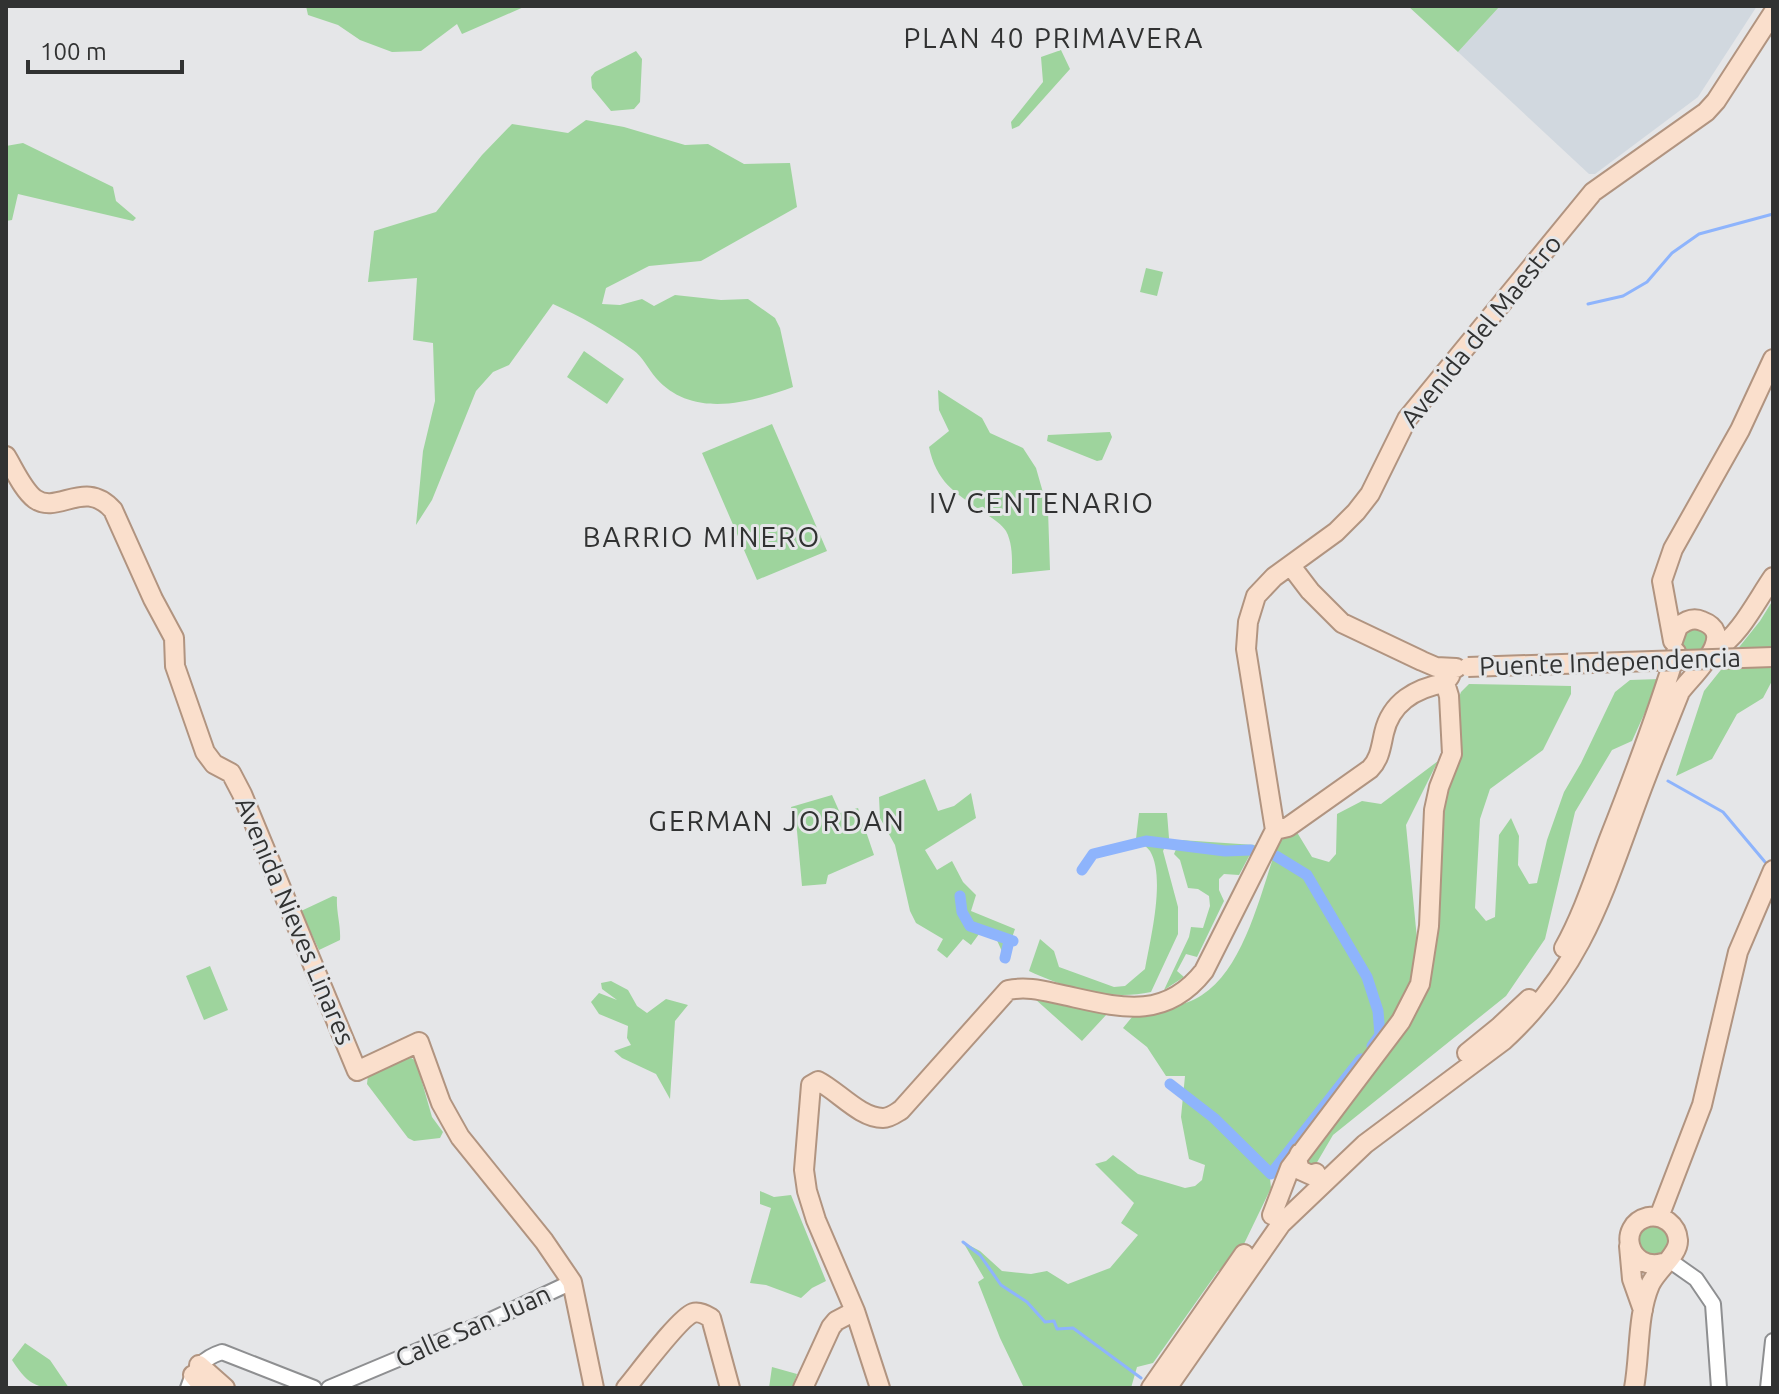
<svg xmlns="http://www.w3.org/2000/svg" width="1779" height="1394" viewBox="0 0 1779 1394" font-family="Ubuntu,sans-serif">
  <rect width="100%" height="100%" fill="#e5e6e8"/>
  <path fill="#d1d8df" d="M 1500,6 L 1757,6 L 1698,97 L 1595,174 L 1589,174 L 1458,52 Z"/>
  <path fill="#9ed49d" d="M 306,6 L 526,6 L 462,34 L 457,24 L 421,51 L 392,52 L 360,40 L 338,25 L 308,15 Z
    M 1408,6 L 1500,6 L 1458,52 Z
    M 1061,50 L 1070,69 L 1019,126 L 1012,129 L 1011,122 L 1043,82 L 1041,57 Z
    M 636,51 L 642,59 L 640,102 L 634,109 L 611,111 L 592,88 L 591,77 L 595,72 Z
    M 586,120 L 624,127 L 685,145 L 708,144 L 744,164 L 790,163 L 797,207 L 701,261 L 649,266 L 606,288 L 602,304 L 620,305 L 642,299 L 654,306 L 675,295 L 721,300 L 748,299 L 775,318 L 780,328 L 793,387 C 749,403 692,419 656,378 C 648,369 643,357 633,350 C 608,332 580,316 553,304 L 509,365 L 493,372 L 476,391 L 432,500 L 416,525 L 423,451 L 435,401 L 433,343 L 413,340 L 417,278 L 368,282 L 374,231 L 436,212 L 482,155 L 512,124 L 568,133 Z
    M 23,143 L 113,187 L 116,201 L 136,218 L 133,221 L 18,194 L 12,220 L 6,221 L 6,146 Z
    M 1146,268 L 1163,272 L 1157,296 L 1140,292 Z
    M 584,351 L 624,379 L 607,404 L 567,377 Z
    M 938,390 L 982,418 L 990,433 L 1023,448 L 1036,468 L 1048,510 L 1050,570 L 1012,574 C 1012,560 1013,544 1006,531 C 1002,525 994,519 987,515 C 958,494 937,485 929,447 L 949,431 L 939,410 Z
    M 772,424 L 827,551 L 757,580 L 702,453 Z
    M 1110,432 L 1112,437 L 1102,460 L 1097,461 L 1047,441 L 1048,435 Z
    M 1773,600 L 1773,679 L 1763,698 L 1737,714 L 1712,759 L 1676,776 L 1704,691 L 1760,621 Z
    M 1693,626 L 1708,634 L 1707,651 L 1690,656 L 1681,648 L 1680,637 Z
    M 1660,679 L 1632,741 L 1612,750 L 1575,812 L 1545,939 L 1506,996 L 1333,1135 L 1316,1164 L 1306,1164 L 1305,1158 L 1404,1027 L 1438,908 L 1442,816 L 1457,702 L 1461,692 L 1469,684 L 1571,686 L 1571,694 L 1543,750 L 1490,789 L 1480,819 L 1475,908 L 1486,921 L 1495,917 L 1499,835 L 1511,818 L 1519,836 L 1518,865 L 1529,884 L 1537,883 L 1547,840 L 1564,792 L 1581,763 L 1615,692 L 1630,680 Z
    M 1438,761 L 1406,825 L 1417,939 L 1414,976 L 1402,1002 L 1380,1035 L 1282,1159 L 1269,1168 L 1271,1188 L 1243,1246 L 1230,1267 L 1218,1271 L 1153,1363 L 1137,1367 L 1131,1388 L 1024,1388 L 1000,1338 L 978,1282 L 984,1278 L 963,1242 L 980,1251 L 1002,1271 L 1031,1274 L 1047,1271 L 1068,1284 L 1110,1268 L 1138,1235 L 1121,1223 L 1134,1203 L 1095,1164 L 1106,1161 L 1113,1155 L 1138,1174 L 1185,1188 L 1195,1186 L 1202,1180 L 1205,1165 L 1189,1159 L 1181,1117 L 1185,1076 L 1166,1076 L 1147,1047 L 1123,1028 L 1137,1011 C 1159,1008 1183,1008 1202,995 C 1245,968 1262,888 1278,843 L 1295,829 L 1312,857 L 1329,862 L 1336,854 L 1337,814 L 1362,801 L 1381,804 Z
    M 925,779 L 938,811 L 954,806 L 971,793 L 976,818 L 925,850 L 937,870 L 952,861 L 963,882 L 976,895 L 971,911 L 1015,929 L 1005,958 L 995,936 L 979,934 L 971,945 L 963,939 L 947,958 L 937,950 L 943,939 L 916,923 L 910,911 L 895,845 L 880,818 L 879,797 Z
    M 832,795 L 840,813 L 858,808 L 874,855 L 828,875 L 826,884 L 802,886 L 797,831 L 791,807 Z
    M 1139,813 L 1167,813 L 1169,838 L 1163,851 L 1178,907 L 1178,934 L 1151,992 C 1110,1001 1065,988 1029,971 L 1040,939 L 1054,951 L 1059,967 L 1114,987 L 1125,986 L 1145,969 C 1150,940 1166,878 1150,851 C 1147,847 1140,842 1136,839 Z
    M 1180,840 L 1255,845 L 1239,875 L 1224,874 L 1219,879 L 1219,890 L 1224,901 L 1197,957 L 1186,954 L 1177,971 L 1184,977 L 1164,990 L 1189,937 L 1191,927 L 1203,928 L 1210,906 L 1209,896 L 1198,889 L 1188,888 L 1180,860 L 1174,854 Z
    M 333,896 L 337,897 C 336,912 341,925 340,940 L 319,950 L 301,911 Z
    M 210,966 L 228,1010 L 204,1020 L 186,976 Z
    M 611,981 L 628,990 L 637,1006 L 647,1013 L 666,999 L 688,1005 L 675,1021 L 670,1099 L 656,1074 L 622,1058 L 614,1051 L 631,1045 L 627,1038 L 628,1026 L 599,1014 L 591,1002 L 599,993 L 617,1000 L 602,989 L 601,983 Z
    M 1035,999 L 1107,1014 L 1082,1041 Z
    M 408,1056 L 416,1061 L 432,1117 L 443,1132 L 440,1138 L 414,1141 L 408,1138 L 367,1084 L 368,1075 Z
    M 760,1191 L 774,1197 L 791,1195 L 826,1281 L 812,1288 L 801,1298 L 766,1285 L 750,1283 L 771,1208 L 760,1204 Z
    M 1660,1224 L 1672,1238 L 1666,1255 L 1643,1257 L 1635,1235 L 1643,1226 Z
    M 25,1343 L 50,1360 L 69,1388 C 38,1388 30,1388 12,1360 Z
    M 772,1367 L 797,1374 L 792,1388 L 769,1388 Z"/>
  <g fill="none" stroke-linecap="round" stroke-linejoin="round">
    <path stroke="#8eb4fc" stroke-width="3" d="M 1588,304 L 1623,296 L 1647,282 L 1672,253 L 1699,234 L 1773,214
      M 1668,781 L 1723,812 L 1765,862
      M 963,1242 L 980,1255 L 1001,1285 L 1027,1302 L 1045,1322 L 1054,1321 L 1057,1329 L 1073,1328 L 1141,1378"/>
    <path stroke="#8eb4fc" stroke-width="11" d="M 1276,856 L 1307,875 L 1367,977 L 1378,1011 L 1380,1035 L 1372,1046
      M 1082,870 L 1093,854 L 1146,841 L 1225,851 L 1251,850
      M 960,896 L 962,912 L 970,926 L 1013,941 L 1009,941 L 1005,958
      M 1170,1084 L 1214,1118 L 1271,1174 L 1361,1059"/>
    <g stroke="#8e8f91" stroke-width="18">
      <path id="minor" d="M 1669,1260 L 1696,1279 L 1713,1304 L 1719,1388
        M 188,1388 C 194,1369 203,1358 222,1352 L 314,1388
        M 329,1388 L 491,1320 L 572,1282
        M 1768,1388 L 1773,1341"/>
    </g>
    <g stroke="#b19480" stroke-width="22">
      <path id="major" d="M 6,456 C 14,469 23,490 35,499 C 58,515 85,478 113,510 L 153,599 L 174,638 L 175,666 L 205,752 L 214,764 L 231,773 L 242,794 L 357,1071 L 419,1042 L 441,1103 L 460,1137 L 544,1241 L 572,1282 L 594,1388
        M 1291,566 L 1310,591 L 1342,623 L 1422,661 L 1436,667 L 1456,668
        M 1673,641 L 1662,581 L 1673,549 L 1740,430 L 1773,359
        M 1715,650 C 1739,637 1757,600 1773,577
        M 1275,830 L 1288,827 L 1370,769 C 1380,759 1381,746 1384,733 C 1391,702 1416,688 1445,683 L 1450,676 L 1446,668
        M 1564,948 C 1583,914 1595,876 1609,839 C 1633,778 1657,715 1676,652
        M 1467,1053 L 1499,1027 L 1529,999
        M 1300,1153 L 1297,1159 L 1300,1170 L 1311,1175 L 1316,1173
        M 1272,1215 L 1290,1168 L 1401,1021 L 1420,984 L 1429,926 L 1434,810 L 1439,787 L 1452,754 L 1449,696 L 1445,683
        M 1659,1217 L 1702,1105 L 1738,952 L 1773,870
        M 1629,1246 L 1632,1279 L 1643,1310
        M 199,1365 L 225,1388
        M 193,1375 L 204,1388
        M 626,1388 C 638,1374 679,1318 693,1313 C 699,1311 706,1315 711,1318 L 730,1388
        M 803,1388 L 831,1327 L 836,1321 L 855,1311
        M 880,1388 L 855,1311 L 816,1220 L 807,1191 L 804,1170 L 811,1085 L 818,1081 C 838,1091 860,1118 883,1118 C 890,1118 896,1113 901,1110 L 1008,990 C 1028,986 1044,991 1063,995 C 1118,1007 1164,1022 1204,971 L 1275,830 L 1246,649 L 1248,622 L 1256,596 L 1274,577 L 1336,532 L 1356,512 L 1370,494 L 1407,419 L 1593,192 L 1706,112 L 1716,101 L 1773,13
        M 1151,1388 L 1244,1254
        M 1167,1388 L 1281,1224 L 1365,1144 L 1503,1041 C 1579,972 1601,900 1635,807 C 1649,768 1665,730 1680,692 C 1691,676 1740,635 1702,621 C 1693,617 1685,621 1678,627 L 1673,641
        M 1634,1388 C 1640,1356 1637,1315 1650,1285 C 1657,1269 1679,1255 1678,1240 C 1677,1225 1663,1214 1648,1217 C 1616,1225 1628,1272 1663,1263"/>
    </g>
    <use href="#minor" stroke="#fff" stroke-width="14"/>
    <use href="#major" stroke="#fadfcc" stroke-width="18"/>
    <g stroke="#b19480" stroke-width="22" stroke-linecap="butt">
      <path id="major-bridge" d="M 1468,667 L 1773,657"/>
    </g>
    <use href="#major-bridge" stroke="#fadfcc" stroke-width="18"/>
  </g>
  <g text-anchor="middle" stroke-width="6" stroke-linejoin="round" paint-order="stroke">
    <g font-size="26" fill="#313232" stroke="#e5e6e8">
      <text transform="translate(1481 331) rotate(-51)" y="9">Avenida del Maestro</text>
      <text transform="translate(1610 662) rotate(-2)" y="9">Puente Independencia</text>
      <text transform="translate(295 921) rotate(67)" y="9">Avenida Nieves Linares</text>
      <text transform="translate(473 1326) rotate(-24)" y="9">Calle San Juan</text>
    </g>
    <g font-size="28" letter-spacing="2" fill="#313232" stroke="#e5e6e8">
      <text x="1054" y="48">PLAN 40 PRIMAVERA</text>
      <text x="1042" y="513">IV CENTENARIO</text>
      <text x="702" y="547">BARRIO MINERO</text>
      <text x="777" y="831">GERMAN JORDAN</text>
    </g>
  </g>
  <rect width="1779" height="1394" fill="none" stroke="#313232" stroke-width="16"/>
  <path d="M28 60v12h154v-12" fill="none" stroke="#313232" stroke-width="4"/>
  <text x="40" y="60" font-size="24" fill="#313232" stroke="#e5e6e8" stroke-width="6" paint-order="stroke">100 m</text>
</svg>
